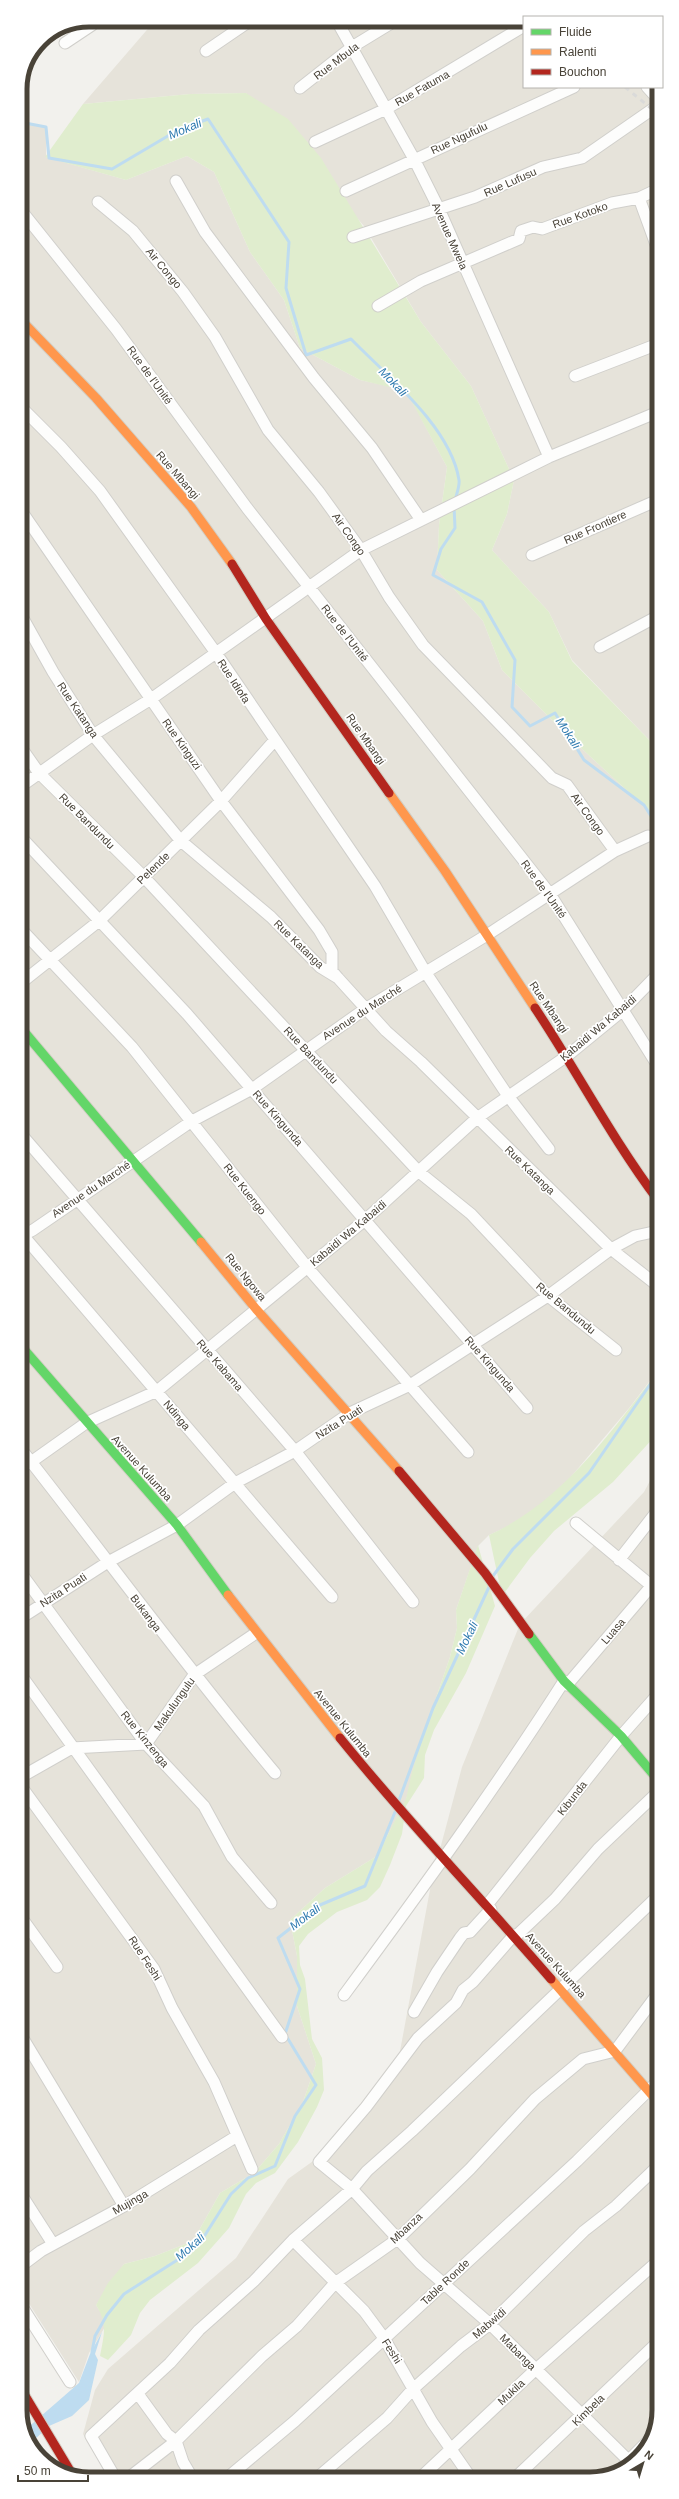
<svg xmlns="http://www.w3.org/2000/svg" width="679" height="2499" viewBox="0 0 679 2499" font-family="Helvetica,sans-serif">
  <rect width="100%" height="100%" fill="#f2f1ed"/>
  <path fill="#e6e3da" d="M 524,21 L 524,87 L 658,87 L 658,749 L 572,660 L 549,612 L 492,550 L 507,514 L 514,480 L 471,386 L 421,322 L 364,226 L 246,93 L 190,94 L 83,104 L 152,24 Z
    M 20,122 L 46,127 L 46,157 L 126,180 L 187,156 L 214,172 L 250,252 L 284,300 L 300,348 L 360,380 L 406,390 L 447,467 L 439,525 L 437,570 L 483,621 L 502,670 L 567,735 L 648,810 L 658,863 L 658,1365 L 649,1382 L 630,1407 L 564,1485 L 535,1509 L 509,1526 L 489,1535 L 478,1546 L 456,1610 L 457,1628 L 450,1657 L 428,1721 L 406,1800 L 377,1856 L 325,1888 L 290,1920 L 297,1956 L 297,2006 L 316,2064 L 303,2102 L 279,2144 L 254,2173 L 220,2193 L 193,2241 L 155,2256 L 124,2264 L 96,2305 L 103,2316 L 105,2327 L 89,2353 L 79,2382 L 21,2291 Z
    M 658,1466 L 659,2410 L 644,2452 L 603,2478 L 110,2479 L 83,2434 L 95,2390 L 108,2369 L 236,2258 L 288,2179 L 348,2136 L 395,2078 L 432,1879 L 462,1767 L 520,1624 L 644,1492 Z"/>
  <path fill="#e0edce" d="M 246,93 L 288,119 L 321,158 L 421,322 L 471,386 L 514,480 L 507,514 L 492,550 L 549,612 L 572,661 L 658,749 L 658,863 L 648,810 L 567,735 L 502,670 L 483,621 L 437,570 L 439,525 L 447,467 L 406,391 L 360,380 L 300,348 L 284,300 L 250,252 L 214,172 L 187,156 L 126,180 L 45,157 L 83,104 L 190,94 Z
    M 658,1371 L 657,1434 L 613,1482 L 554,1531 L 530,1558 L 502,1596 L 489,1535 C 562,1502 610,1433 658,1371 Z
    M 478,1545 L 495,1606 L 466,1673 L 434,1730 L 425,1755 L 424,1778 L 406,1806 L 402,1834 L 390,1865 L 380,1887 L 367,1900 L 337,1912 L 308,1934 L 299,1946 L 300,1965 L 305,1979 L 312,2039 L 322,2058 L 324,2090 L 317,2107 L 298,2142 L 275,2173 L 256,2183 L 246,2194 L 229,2228 L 198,2263 L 150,2300 L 140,2313 L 131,2335 L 108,2360 L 100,2356 C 104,2334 108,2324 96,2305 L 108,2283 L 124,2264 L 155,2256 L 193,2241 L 220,2193 L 254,2173 L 279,2144 L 303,2102 L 316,2064 L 297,2006 L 297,1956 L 290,1920 L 325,1888 L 377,1856 L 406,1799 L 412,1772 L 428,1721 L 450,1657 L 457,1628 L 456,1610 Z"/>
  <path fill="#bedcf0" d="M 102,2332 L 95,2354 L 98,2360 L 89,2400 L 72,2416 L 49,2426 L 32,2442 L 25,2430 L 79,2383 L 90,2354 Z"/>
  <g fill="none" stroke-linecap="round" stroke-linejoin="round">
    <path stroke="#bedcf0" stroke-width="3" d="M 20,122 L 46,127 L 49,158 L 112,169 L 178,130 L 208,119 L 289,242 L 286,288 L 306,355 L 351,339 C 387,376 451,427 459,480 C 460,486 456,495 455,501
      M 454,506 L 455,528 L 441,549 L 433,575 L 482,602 L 515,660 L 512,707 L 530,726 L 555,713 L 584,760 L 644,805 L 658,827
      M 493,1576 L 513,1549 L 589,1473 L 658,1373
      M 398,1803 L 433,1708 L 489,1587
      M 92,2352 L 95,2336 L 107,2315 L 124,2294 L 182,2257 L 205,2235 L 231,2194 L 248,2178 L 275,2166 L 295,2116 L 316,2085 L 285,2034 L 300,1989 L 278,1938 L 320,1905 L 365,1886 L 395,1812"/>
    <g stroke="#d0cfcb" stroke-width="13">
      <path id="street" d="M 338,23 L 414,159 L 439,209 L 549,457
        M 65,43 L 92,25
        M 206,51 L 247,23
        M 647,87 L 657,98 L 658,107
        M 300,88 L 352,47 L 393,22
        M 315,142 L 386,109 L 524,26
        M 176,181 L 205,232 L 314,378 L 372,448 L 421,520
        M 346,191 L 574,87
        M 639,198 L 658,250
        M 98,202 L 133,231 L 183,292 L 215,337 L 268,430 L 319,492 L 361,550 L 389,597 L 423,645 L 552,778 L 567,785 L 615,851
        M 20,209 L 116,329 L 247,508 L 550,894 L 658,1066
        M 353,237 L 475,197 L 543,167 L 582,158 L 657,106
        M 378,306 L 421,281 L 519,239 L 521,231 L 533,227 L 542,229 L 612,203 L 639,198 L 658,189
        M 575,376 L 658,344
        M 20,406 L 61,447 L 100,491 L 216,653 L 375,886 L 426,973 L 508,1096 L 549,1149
        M 20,509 L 221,801 L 319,930 L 332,952 L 332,971 L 338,978
        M 532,555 L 658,500
        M 20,613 L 53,672 L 93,735 L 181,841 L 271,917 L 320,967 L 338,978 L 386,1031 L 421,1062 L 611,1249 L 658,1286
        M 600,647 L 658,616
        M 20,746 L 39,773 L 143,876 L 419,1172 L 471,1214 L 548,1296 L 616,1350
        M 20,787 L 93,735 L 151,699 L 361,550 L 549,457 L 658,412
        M 20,836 L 187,1014 L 527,1408
        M 20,928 L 132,1047 L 307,1267 L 468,1452
        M 21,983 L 99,921 L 221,801 L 274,741
        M 21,1134 L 295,1451 L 413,1602
        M 21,1233 L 332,1597
        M 21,1236 L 33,1230 L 192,1121 L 252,1089 L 365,1009 L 487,935 L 615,851 L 648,836
        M 21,1449 C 106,1557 187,1668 275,1773
        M 21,1466 L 31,1462 L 86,1423 L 157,1391 L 365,1220 L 477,1118 L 567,1056 L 622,1011 L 658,974
        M 576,1523 L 659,1592
        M 619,1560 L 658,1510
        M 21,1573 L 146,1744 L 204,1806 L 232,1857 L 271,1903
        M 21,1618 L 108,1562 L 177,1525 L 235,1483 L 295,1451 L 350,1413 L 410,1385 L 548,1296 L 611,1249 L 635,1236 L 658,1231
        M 21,1675 L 282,2037
        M 567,1685 L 659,1577
        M 21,1777 L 72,1748 L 146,1744 L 194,1675 L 256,1633
        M 21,1786 L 154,1969 L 172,2008 L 214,2082 L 252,2169
        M 487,1905 L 621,1736 L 659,1693
        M 21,1917 L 57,1967
        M 514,1935 L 473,1982 L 463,1990 L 456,2003 L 418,2038 L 366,2107 L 319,2162 L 352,2189 L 420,2263 L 490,2324 L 629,2461
        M 515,1937 L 555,1899 L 598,1849 L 659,1791
        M 344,1995 C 420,1892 495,1789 564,1681
        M 414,2012 L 437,1972 L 460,1938 L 464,1933 L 470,1932 L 491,1909
        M 21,2035 L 124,2206
        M 21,2194 L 53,2244
        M 293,2240 L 364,2311 L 384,2338 L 432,2422 L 471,2478
        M 21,2266 L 41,2251 L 124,2206 L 237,2136
        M 21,2305 L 70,2382
        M 138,2394 L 167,2434 L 176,2441 L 183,2462 L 193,2479
        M 624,2465 L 649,2440
        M 227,2478 L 295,2421 L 577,2161 L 659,2080
        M 317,2478 L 387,2418 L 413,2389 L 461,2346 L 490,2324 L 584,2231 L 616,2206 L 659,2165
        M 420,2478 L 535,2370 L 659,2260
        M 515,2478 L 659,2341
        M 116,2479 L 91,2436 L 170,2363 L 199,2330 L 254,2281 L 293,2240 L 352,2189 L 367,2171 L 412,2131 L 659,1895
        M 127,2479 L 176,2441 L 262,2356 L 297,2326 L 335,2283 L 399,2238 L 470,2169 L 535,2099 L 583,2059 L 615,2051 L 659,1992"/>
    </g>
    <g stroke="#d2cec4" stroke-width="11">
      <path id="fast" d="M 21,1028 L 201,1242
        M 21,1346 L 177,1525 L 228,1595
        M 529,1634 L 564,1681 L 621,1736 L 659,1781
        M 30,2438 L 46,2462"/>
    </g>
    <g stroke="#d2cec4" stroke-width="11">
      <path id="slow" d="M 20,319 L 96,398 L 191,507 L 232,564
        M 389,793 L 445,871 L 535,1008
        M 201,1242 L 256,1309 L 399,1471
        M 228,1595 L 340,1738
        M 551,1979 L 659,2103"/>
    </g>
    <g stroke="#d2cec4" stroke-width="11">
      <path id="jam" d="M 232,564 L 266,619 L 389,793
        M 535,1008 C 577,1071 612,1139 658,1200
        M 399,1471 L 485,1573 L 529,1634
        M 340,1738 C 407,1821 481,1898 551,1979
        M 21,2389 L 72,2474"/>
    </g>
    <use href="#street" stroke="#fdfdfc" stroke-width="11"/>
    <use href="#fast" stroke="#63d668" stroke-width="9"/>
    <use href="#slow" stroke="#ff974d" stroke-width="9"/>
    <use href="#jam" stroke="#b3261e" stroke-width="9"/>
    <path stroke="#dadad9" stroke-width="3" stroke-dasharray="5 5" stroke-linecap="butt" d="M 625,87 L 658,114"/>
  </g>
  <g text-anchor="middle" stroke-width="3.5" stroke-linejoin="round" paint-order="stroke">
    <g font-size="11" fill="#494338" stroke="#fff">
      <text transform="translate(336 61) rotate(-37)" y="4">Rue Mbula</text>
      <text transform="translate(422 88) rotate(-30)" y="4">Rue Fatuma</text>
      <text transform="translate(459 138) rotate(-25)" y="4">Rue Ngufulu</text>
      <text transform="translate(510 182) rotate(-24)" y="4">Rue Lufusu</text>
      <text transform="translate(580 215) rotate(-20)" y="4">Rue Kotoko</text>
      <text transform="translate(450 236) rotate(66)" y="4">Avenue Mwela</text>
      <text transform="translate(164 268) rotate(50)" y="4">Air Congo</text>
      <text transform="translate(150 375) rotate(54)" y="4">Rue de l'Unité</text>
      <text transform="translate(178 475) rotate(49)" y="4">Rue Mbangi</text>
      <text transform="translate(595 527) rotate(-24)" y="4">Rue Frontiere</text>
      <text transform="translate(349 534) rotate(55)" y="4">Air Congo</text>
      <text transform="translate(345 633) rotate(52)" y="4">Rue de l'Unité</text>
      <text transform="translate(234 681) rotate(57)" y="4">Rue Idiofa</text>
      <text transform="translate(78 710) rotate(56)" y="4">Rue Katanga</text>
      <text transform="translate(366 739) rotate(55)" y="4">Rue Mbangi</text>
      <text transform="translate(182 744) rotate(55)" y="4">Rue Kinguzi</text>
      <text transform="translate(588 814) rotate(54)" y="4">Air Congo</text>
      <text transform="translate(87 821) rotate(45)" y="4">Rue Bandundu</text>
      <text transform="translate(153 868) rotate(-44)" y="4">Pelende</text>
      <text transform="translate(544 889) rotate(54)" y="4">Rue de l'Unité</text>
      <text transform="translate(299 944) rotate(44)" y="4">Rue Katanga</text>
      <text transform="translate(549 1007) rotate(56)" y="4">Rue Mbangi</text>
      <text transform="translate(362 1012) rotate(-33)" y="4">Avenue du Marché</text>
      <text transform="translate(598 1028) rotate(-40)" y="4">Kabaidi Wa Kabaidi</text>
      <text transform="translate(311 1055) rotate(47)" y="4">Rue Bandundu</text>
      <text transform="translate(278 1118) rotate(49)" y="4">Rue Kingunda</text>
      <text transform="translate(530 1170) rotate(44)" y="4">Rue Katanga</text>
      <text transform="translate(91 1189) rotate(-34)" y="4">Avenue du Marché</text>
      <text transform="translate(245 1189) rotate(52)" y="4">Rue Kuengo</text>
      <text transform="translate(348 1233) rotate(-40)" y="4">Kabaidi Wa Kabaidi</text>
      <text transform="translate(246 1277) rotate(51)" y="4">Rue Ngowa</text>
      <text transform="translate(566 1308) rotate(40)" y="4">Rue Bandundu</text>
      <text transform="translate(490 1364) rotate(49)" y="4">Rue Kingunda</text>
      <text transform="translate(220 1365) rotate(49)" y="4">Rue Kabama</text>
      <text transform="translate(177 1415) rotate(50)" y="4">Ndinga</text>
      <text transform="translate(339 1422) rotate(-32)" y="4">Nzita Puati</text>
      <text transform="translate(142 1468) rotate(48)" y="4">Avenue Kulumba</text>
      <text transform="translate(63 1590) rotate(-33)" y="4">Nzita Puati</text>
      <text transform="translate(146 1613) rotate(53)" y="4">Bukanga</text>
      <text transform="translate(613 1631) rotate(-49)" y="4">Luasa</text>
      <text transform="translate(174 1704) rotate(-55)" y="4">Makulungulu</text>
      <text transform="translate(343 1723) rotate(51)" y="4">Avenue Kulumba</text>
      <text transform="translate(145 1739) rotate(51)" y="4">Rue Kinzenga</text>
      <text transform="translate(572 1798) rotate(-52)" y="4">Kibunda</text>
      <text transform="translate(145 1958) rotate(57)" y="4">Rue Feshi</text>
      <text transform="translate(556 1965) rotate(48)" y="4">Avenue Kulumba</text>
      <text transform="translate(130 2202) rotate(-30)" y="4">Mujinga</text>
      <text transform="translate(406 2228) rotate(-43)" y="4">Mbanza</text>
      <text transform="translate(445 2282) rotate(-43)" y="4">Table Ronde</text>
      <text transform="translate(489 2323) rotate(-41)" y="4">Mabwidi</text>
      <text transform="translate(392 2351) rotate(58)" y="4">Feshi</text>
      <text transform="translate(518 2352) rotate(45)" y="4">Mabanga</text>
      <text transform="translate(511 2392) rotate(-43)" y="4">Mukila</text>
      <text transform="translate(588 2410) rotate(-44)" y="4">Kimbela</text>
    </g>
    <g font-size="12" font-style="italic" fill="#2e7aaf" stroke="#fff">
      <text transform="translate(185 129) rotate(-23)" y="4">Mokali</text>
      <text transform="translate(393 382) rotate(46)" y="4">Mokali</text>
      <text transform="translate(568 733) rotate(57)" y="4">Mokali</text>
      <text transform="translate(467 1638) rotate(-64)" y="4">Mokali</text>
      <text transform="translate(305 1917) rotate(-37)" y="4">Mokali</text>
      <text transform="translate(190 2247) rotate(-42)" y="4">Mokali</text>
    </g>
  </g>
  <path d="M0 0H679V2499H0ZM89 27H590A62 62 0 0 1 652 89V2410A62 62 0 0 1 590 2472H89A62 62 0 0 1 27 2410V89A62 62 0 0 1 89 27Z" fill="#fff" fill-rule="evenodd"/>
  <path fill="none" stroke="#494338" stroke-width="5" d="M89 27H590A62 62 0 0 1 652 89V2410A62 62 0 0 1 590 2472H89A62 62 0 0 1 27 2410V89A62 62 0 0 1 89 27Z"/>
  <rect x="523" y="16" width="140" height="72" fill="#ffffff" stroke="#b6b4af"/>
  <rect x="531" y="29" width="20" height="6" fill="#63d668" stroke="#b6b4af"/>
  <text x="559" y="36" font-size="12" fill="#494338">Fluide</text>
  <rect x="531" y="49" width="20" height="6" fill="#ff974d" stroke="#b6b4af"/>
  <text x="559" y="56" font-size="12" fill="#494338">Ralenti</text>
  <rect x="531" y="69" width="20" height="6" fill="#b3261e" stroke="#b6b4af"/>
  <text x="559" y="76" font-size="12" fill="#494338">Bouchon</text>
  <g transform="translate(643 2463) rotate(38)" stroke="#ffffff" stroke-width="3" paint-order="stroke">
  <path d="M0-3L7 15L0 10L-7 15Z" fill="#494338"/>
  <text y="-6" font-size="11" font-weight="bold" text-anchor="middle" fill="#494338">N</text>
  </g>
  <path d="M18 2475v6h70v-6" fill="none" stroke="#494338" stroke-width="2"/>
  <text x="24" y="2475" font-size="12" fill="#494338" stroke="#ffffff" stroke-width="3" paint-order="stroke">50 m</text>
</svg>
